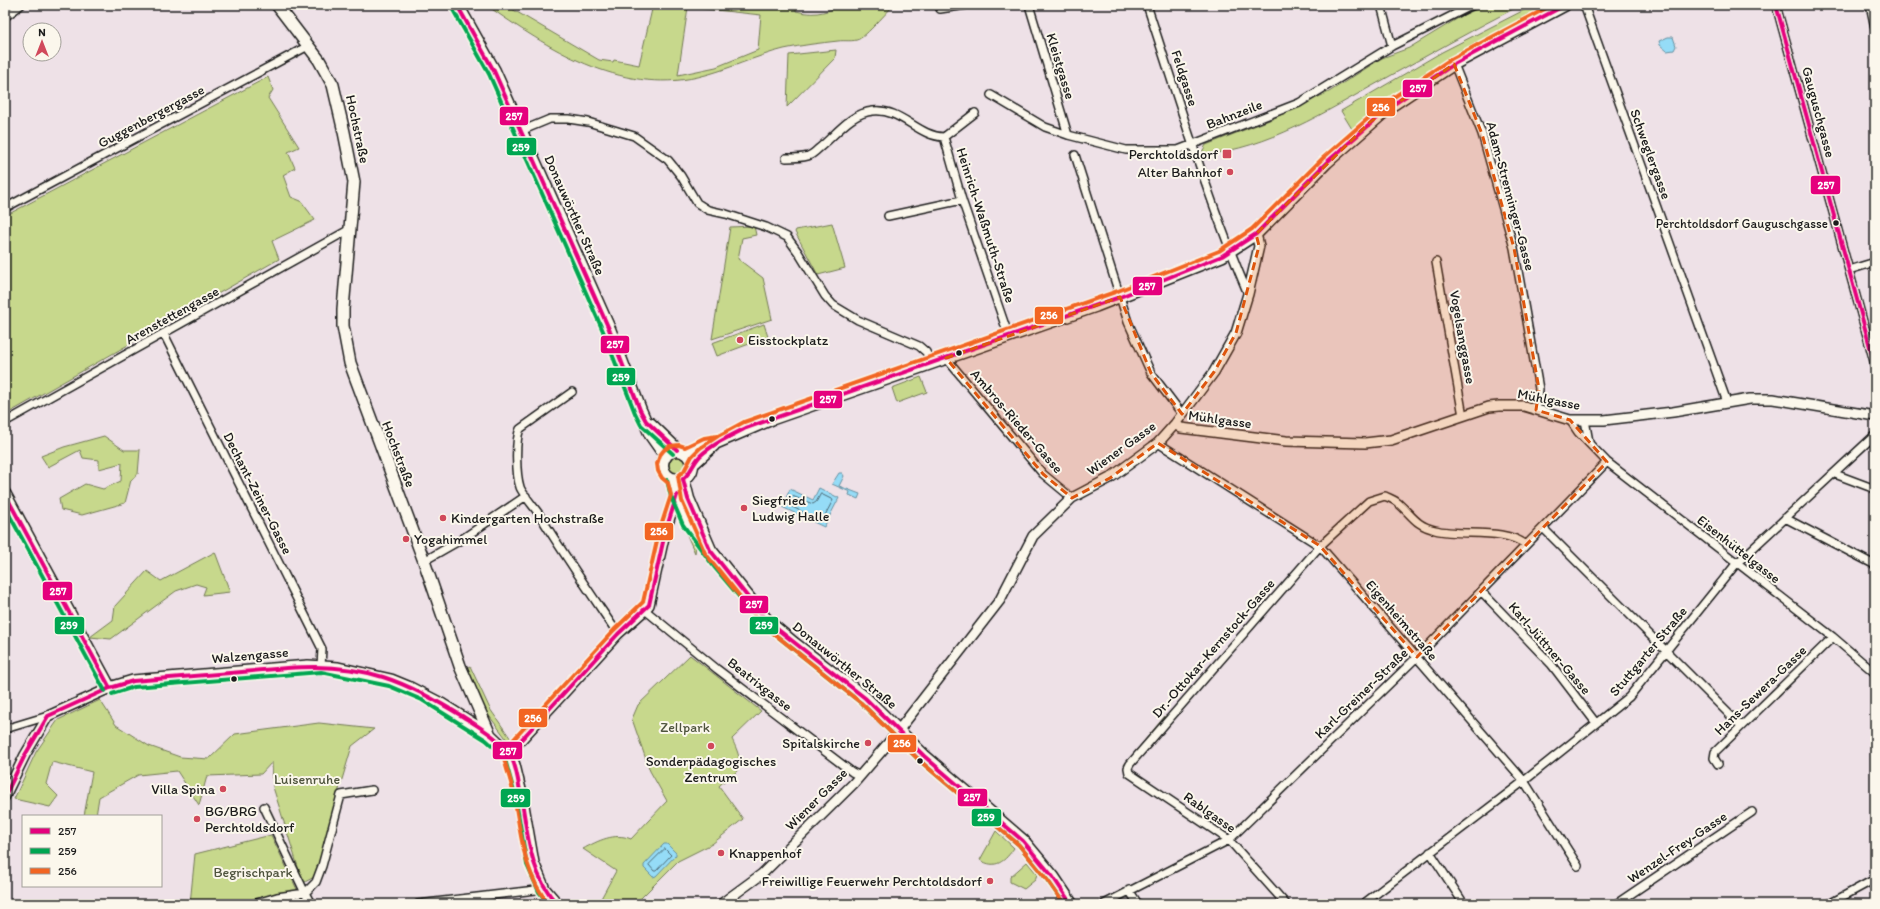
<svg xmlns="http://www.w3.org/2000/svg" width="1880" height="909" viewBox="0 0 1880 909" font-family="Itim,sans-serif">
  <rect width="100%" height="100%" fill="#eee1e7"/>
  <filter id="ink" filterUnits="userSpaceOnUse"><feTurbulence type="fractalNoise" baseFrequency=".025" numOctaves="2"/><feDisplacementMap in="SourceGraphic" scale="8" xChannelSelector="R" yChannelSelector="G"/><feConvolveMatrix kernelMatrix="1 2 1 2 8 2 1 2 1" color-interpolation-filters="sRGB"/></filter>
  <g filter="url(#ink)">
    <path fill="#c7d88c" stroke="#727a54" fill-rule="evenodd" d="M 486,5 L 505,5 L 599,60 L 613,62 L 614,60 L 639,65 L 653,5 L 748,5 L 770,7 L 771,5 L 796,5 L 796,11 C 820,17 826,10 847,5 C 861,2 879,5 894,5 C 888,11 865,37 859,39 C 854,42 844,40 838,41 C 820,43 802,45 784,49 C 755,56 728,70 698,77 C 619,95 548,48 486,5 ZM 688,7 L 761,15 L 758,50 L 716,67 L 678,75 Z
      M 1487,5 L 1521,5 C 1474,29 1428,55 1381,81 C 1323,113 1271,147 1203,155 L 1202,152 L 1206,145 L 1272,119 L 1329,92 L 1382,58 L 1409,48 L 1465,14 Z
      M 1534,5 L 1553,5 L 1466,50 L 1414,82 L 1352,129 L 1341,111 L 1442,52 Z
      M 836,50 L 835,58 L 787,107 L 789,55 Z
      M 268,77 L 273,90 L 268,98 L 299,147 L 288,152 L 295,168 L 283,175 L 291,197 L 301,201 L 315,220 L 272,241 L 279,259 L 5,415 L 5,216 Z
      M 832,223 L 845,268 L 818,275 L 795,232 L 796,230 Z
      M 754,226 L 756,235 L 742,238 L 738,259 L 763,278 L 772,319 L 712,339 L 730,227 Z
      M 764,324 L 768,337 L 717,356 L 712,343 Z
      M 921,377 L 927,392 L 897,403 L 892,388 Z
      M 104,436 L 124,450 L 140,450 L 138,474 L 131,480 L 125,503 L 82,515 L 61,510 L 59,499 L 85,484 L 103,489 L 121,481 L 122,463 L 99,469 L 99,460 L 83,458 L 80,450 L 48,467 L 41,456 L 64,447 Z
      M 674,457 L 679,457 L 684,461 L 684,469 L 680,472 L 675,473 L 670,469 L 669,463 Z
      M 682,515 C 688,527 698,540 695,553 L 680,520 Z
      M 215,552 L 230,592 L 203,595 L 206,587 L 196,584 L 176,591 L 111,639 L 90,637 L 113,620 L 115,606 L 147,571 L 161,581 Z
      M 690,655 L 761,711 L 732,739 C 736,748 744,763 736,772 C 731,778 724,780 719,786 L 743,819 L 712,844 L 678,861 L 635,904 L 598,904 L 616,871 L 583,849 C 597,841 615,832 631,839 L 667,801 L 650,771 L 632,719 L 638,705 Z
      M 470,666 L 490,709 L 511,739 L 508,741 L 487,713 L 466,668 Z
      M 100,700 L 116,725 L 149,746 L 180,757 L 209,759 L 235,734 L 319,723 L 374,729 L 352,746 L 338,793 L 318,875 L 303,883 L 273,787 L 272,762 L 261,774 L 207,776 L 199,805 L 177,771 L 138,775 L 99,797 L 96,816 L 84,816 L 92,772 L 52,762 L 46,784 L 58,796 L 50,807 L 14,799 L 36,752 L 58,720 Z
      M 1165,716 L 1168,716 L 1167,718 L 1124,765 Z
      M 996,831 L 1014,848 C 1005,861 996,870 980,860 Z
      M 271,835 L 304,904 L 190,904 L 195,854 Z
      M 1027,862 L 1037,874 L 1035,880 L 1024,889 L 1010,882 L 1010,877 Z"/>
    <path fill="#95dcf7" stroke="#658f9f" d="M 1668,37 L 1673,37 L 1676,46 L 1674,50 L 1667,51 L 1660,45 L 1659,41 Z
      M 839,473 L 842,473 L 844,476 L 839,486 L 860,494 L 858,499 L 849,495 L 850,492 L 832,484 Z
      M 819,488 L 839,498 L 824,527 L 782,507 L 790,489 L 813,500 Z
      M 664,844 L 667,844 L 676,853 L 676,855 L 656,876 L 653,877 L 644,868 L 644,865 Z"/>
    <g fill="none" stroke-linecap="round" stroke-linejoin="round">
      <path stroke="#4c6974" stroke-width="1" d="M 821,494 L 833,500 L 822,521 L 788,505 L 792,496 L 813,504 L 816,502 Z
        M 665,849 L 671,855 L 656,871 L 654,871 L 649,865 Z"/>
      <g stroke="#1c1c1c" stroke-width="10">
        <path id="minor" d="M 1029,5 L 1068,135
          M 1147,5 C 1179,102 1208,200 1248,294
          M 1381,5 L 1392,46
          M 1584,5 L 1727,402
          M 1776,5 L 1875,365
          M 1870,5 L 1875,28
          M 940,9 L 967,5
          M 5,17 L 21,5
          M 1454,64 L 1482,134 L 1514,248 L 1539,389 L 1536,410
          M 991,95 L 1045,127 L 1068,135 L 1126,150 L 1178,150 L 1299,103 L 1392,46 L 1473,5
          M 975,113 L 944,137 L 962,200 L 1009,337
          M 521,131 L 550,119 L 569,119 L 588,122 L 634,136 L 668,160 L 681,176 L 697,203 L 708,210 L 726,214 L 766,227 L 787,237 L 798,252 L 825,296 L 833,305 L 858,320 L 919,346 L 926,352 L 931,363
          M 1075,155 L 1128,322 L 1151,373 L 1182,414
          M 786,158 C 793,158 801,158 808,156 C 811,155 815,152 818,149 C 835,136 850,113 873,111 C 901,108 917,136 944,137
          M 5,208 L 308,46
          M 888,216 L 962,200
          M 1436,262 L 1463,416
          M 1849,270 L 1875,262
          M 164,334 L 322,649 L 321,666
          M 946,358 L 1043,474 L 1072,498
          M 572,392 L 520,429 C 515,440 516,475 520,487 C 521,492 535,508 539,514 C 564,555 591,594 618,634
          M 1570,420 L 1578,432 L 1607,462 L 1833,637 L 1875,673
          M 1585,420 L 1589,442
          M 5,422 L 350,229
          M 1158,443 L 1320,546 L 1524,781 L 1578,866
          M 1835,474 L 1875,489
          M 1785,518 L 1875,565
          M 1544,529 L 1741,726
          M 424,561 L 459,541 L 526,496
          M 1482,592 L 1551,664 L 1596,723
          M 645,610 L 717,669 L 852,772 L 860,776
          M 5,729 L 48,716
          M 1718,764 L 1714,758 L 1715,752 L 1833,637
          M 264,807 L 305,893 L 316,882 L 322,866 L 341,795 L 372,790
          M 1430,852 L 1464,904
          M 1129,890 L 1138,904
          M 732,897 L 738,904
          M 253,904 L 277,897 L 305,893 L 311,904
          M 418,904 L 544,889
          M 1104,904 L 1229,840 L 1417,657 L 1607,462
          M 1286,904 L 1229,840 L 1129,773 L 1128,768 L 1130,764 L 1320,546 L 1369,501 L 1385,496 C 1389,498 1395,500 1398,503 C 1413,516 1415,525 1435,530 C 1462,537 1504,527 1526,545
          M 1363,904 L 1524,781 L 1629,697 L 1736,564 L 1875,435
          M 1616,904 L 1752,812
          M 1829,904 L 1875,879"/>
      </g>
      <g stroke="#1c1c1c" stroke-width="12">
        <path id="tertiary" d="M 1175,424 L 1181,428 L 1286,441 L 1365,443 L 1391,440 L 1489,407 L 1499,406 L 1524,406 L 1570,420 L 1604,420 L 1673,412 L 1750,399 L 1773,399 L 1875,416
          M 509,753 L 618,634 L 645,610 L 649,605 L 665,533 L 677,495
          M 5,796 L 25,755 L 48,716 L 110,688
          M 721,904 L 762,874 L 853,784 L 891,740 L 1000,600 L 1033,536 L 1072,498 L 1110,478 L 1158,443 L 1175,424 L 1214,372 L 1236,333 L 1248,294 L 1259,246 L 1256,234"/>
      </g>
      <g stroke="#1c1c1c" stroke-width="14">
        <path id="secondary" d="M 277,5 L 319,60 L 333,85 L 344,132 L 354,182 L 343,309 L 343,326 L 350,363 L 424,561 L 460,666 L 490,735 L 509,753 L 514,765 L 521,794 L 533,863 L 544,889 L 557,904
          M 685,453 L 706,444 L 716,443 L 772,419 L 1096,306 L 1222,256 L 1256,234 L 1327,162 L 1391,106 L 1454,64 L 1565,5
          M 692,465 L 714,445
          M 5,494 L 110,688 L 133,681 L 308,666 L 338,668 L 391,680 L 408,687 L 441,704 L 490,735"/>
      </g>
      <g stroke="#1c1c1c" stroke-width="15">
        <path id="primary" d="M 457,5 L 494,71 L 609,329 L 640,410 L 651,435 L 663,452 L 665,457
          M 650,424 L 677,450
          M662 465a15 15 0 1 1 30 0a15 15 0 1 1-30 0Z
          M 673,479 C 678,501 686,518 699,535
          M 683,479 L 688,499 L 710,550 L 767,621 L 793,643 L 865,698 L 924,756 L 1023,841 L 1053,877 L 1071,904"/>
      </g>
      <use href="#minor" stroke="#fbf7ec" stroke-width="7"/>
      <use href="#tertiary" stroke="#fbf7ec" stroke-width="9"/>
      <use href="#secondary" stroke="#fbf7ec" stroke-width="11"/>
      <use href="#primary" stroke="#fbf7ec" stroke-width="12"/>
      <g stroke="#fbf7ec" stroke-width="7">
        <path id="bus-1" d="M 457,5 L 494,71 L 609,329 L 640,410 L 646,421 L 677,450
          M 1776,5 L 1875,365
          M 683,479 C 691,473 693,463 700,456 C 713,444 730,436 746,428 L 1120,297 L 1222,256 L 1256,234 L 1327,162 L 1391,106 L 1454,64 L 1565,5
          M 683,479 L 688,499 L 710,550 L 767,621 L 865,698 L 924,756 L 1023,841 L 1053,877 L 1071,904
          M 5,494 L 110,688
          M 48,716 L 110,688 L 133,681 C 169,678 206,675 242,672 C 292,667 334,662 383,677 C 411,686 437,701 462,716 C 476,725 503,740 511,756 C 516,766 518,779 520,791 C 528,832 528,871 557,904
          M 509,753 L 618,634 L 649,605 L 665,533 L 677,495
          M 5,796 L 25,755 L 48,716"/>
      </g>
      <g stroke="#fbf7ec" stroke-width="7">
        <path id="bus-2" d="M 452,8 L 489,74 L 603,331 L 635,413 L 641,425 L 673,454
          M 667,480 L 671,497 L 683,525 L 715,568 L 763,625 L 861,703 L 920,761 L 1019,845 L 1048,881 L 1064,904
          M 5,507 L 105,691
          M 112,694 L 134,687 L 321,672 L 389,686 L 422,700 L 486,740 L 504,756 L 515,795 L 527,865 L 539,892 L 549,904"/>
      </g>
      <g stroke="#fbf7ec" stroke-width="7">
        <path id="bus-3" d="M 549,904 C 521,872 521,826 512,787 C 510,777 503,760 503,751 L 614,630 L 643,602 L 659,532 L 671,495 L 668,483 L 662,478 L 658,471 L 657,464 L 660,455 L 664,450 L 670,446 L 679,445 L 685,447 L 704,438 L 717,436
          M 1064,904 L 1048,881 L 1019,845 L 920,761 L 861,703 L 763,625 L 705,553 L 682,501 L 678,476 L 684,471 L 692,456 L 700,448 L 718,436 L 744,422 L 1118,291 L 1219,251 L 1252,229 L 1323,158 L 1388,101 L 1451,59 L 1552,5"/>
      </g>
      <use href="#bus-1" stroke="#e5007d" stroke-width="4"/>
      <use href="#bus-2" stroke="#00a651" stroke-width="4"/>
      <use href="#bus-3" stroke="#f26522" stroke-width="4"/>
    </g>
  </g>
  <path fill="#de560d" fill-opacity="0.2" stroke="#de560d" stroke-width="3" stroke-dasharray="8 5" stroke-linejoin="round" d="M 1454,64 L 1482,134 L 1514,248 L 1539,389 L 1536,410 L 1570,420 L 1607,462 L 1417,657 L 1320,546 L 1158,443 L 1110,478 L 1072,498 L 1043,474 L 946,358 L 1120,297 L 1151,373 L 1182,414 L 1214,372 L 1236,333 L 1259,246 L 1256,234 L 1370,122 Z"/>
  <g fill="#d1495b" stroke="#fbf7ec" stroke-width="1.5">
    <rect x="1222" y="149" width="10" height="10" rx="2"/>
    <circle cx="1230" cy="172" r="4"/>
    <circle cx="740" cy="340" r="4"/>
    <circle cx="744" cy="508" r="4"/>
    <circle cx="443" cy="518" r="4"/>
    <circle cx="406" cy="539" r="4"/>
    <circle cx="868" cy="743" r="4"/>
    <circle cx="711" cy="746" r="4"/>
    <circle cx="223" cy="789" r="4"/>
    <circle cx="197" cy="819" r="4"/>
    <circle cx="721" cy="853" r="4"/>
    <circle cx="990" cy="881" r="4"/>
  </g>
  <g fill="#1c1c1c" stroke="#fbf7ec" stroke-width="1.5">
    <circle cx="1836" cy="223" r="3.5"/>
    <circle cx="959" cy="353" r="3.5"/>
    <circle cx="772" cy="419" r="3.5"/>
    <circle cx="234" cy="679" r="3.5"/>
    <circle cx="920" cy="761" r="3.5"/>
  </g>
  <g text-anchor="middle" stroke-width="4" stroke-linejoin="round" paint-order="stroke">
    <g font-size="13" fill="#1c1c1c" stroke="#fbf7ec" text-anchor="end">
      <text x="1828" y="228">Perchtoldsdorf Gauguschgasse</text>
    </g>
    <g font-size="14" fill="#1c1c1c" stroke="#fbf7ec">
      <text transform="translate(1061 66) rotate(73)" y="5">Kleistgasse</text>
      <text transform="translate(1185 78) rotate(72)" y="5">Feldgasse</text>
      <text transform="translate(1819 112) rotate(75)" y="5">Gauguschgasse</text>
      <text transform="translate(1234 114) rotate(-21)" y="5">Bahnzeile</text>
      <text transform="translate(151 116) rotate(-28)" y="5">Guggenbergergasse</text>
      <text transform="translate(358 129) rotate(78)" y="5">Hochstraße</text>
      <text transform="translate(1651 154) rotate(70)" y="5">Schweglergasse</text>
      <text transform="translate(1511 196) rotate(75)" y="5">Adam-Strenninger-Gasse</text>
      <text transform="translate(575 215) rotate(66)" y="5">Donauwörther Straße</text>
      <text transform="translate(986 225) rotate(72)" y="5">Heinrich-Waßmuth-Straße</text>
      <text transform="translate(172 315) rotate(-29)" y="5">Arenstettengasse</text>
      <text transform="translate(1463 337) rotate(80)" y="5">Vogelsanggasse</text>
      <text transform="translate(1549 399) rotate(11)" y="5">Mühlgasse</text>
      <text transform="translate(1220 419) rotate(8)" y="5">Mühlgasse</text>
      <text transform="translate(1017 421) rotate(49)" y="5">Ambros-Rieder-Gasse</text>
      <text transform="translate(1121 448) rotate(-36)" y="5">Wiener Gasse</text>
      <text transform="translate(399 454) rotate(69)" y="5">Hochstraße</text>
      <text transform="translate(258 493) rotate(63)" y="5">Dechant-Zeiner-Gasse</text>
      <text transform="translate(1739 549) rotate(38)" y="5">Eisenhüttelgasse</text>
      <text transform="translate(1402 620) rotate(49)" y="5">Eigenheimstraße</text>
      <text transform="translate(1213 648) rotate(-49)" y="5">Dr.-Ottokar-Kernstock-Gasse</text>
      <text transform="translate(1550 648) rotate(49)" y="5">Karl-Jüttner-Gasse</text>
      <text transform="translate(1648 651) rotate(-50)" y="5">Stuttgarter Straße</text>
      <text transform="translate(250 655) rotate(-5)" y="5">Walzengasse</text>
      <text transform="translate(845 665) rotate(39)" y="5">Donauwörther Straße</text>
      <text transform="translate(760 684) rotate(38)" y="5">Beatrixgasse</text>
      <text transform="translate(1760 690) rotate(-44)" y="5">Hans-Sewera-Gasse</text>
      <text transform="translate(1361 693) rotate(-44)" y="5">Karl-Greiner-Straße</text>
      <text transform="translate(816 799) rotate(-45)" y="5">Wiener Gasse</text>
      <text transform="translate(1210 812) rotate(35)" y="5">Rablgasse</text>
      <text transform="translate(1677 847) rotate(-34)" y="5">Wenzel-Frey-Gasse</text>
    </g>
    <g font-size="14" fill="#1c1c1c" stroke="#fbf7ec" text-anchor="start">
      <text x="1218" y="159" text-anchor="end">Perchtoldsdorf</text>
      <text x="1222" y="177" text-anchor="end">Alter Bahnhof</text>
      <text x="748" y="345">Eisstockplatz</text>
      <text x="752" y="505">Siegfried<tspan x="752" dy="16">Ludwig Halle</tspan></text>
      <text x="451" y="523">Kindergarten Hochstraße</text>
      <text x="414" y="544">Yogahimmel</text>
      <text x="860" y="748" text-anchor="end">Spitalskirche</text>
      <text x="711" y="766" text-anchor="middle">Sonderpädagogisches<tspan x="711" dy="16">Zentrum</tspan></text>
      <text x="215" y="794" text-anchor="end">Villa Spina</text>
      <text x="205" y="816">BG/BRG<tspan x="205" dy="16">Perchtoldsdorf</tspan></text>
      <text x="729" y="858">Knappenhof</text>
      <text x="982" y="886" text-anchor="end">Freiwillige Feuerwehr Perchtoldsdorf</text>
    </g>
    <g font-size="14" fill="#4f543e" stroke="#fbf7ec">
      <text x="685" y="732">Zellpark</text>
      <text x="307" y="784">Luisenruhe</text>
      <text x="253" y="877">Begrischpark</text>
    </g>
  </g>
  <g stroke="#fbf7ec" stroke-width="1.5">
    <rect x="1402" y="79" width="31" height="19" rx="4" fill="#e5007d"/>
    <rect x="1366" y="97" width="30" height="20" rx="4" fill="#f26522"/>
    <rect x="499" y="106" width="30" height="20" rx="4" fill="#e5007d"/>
    <rect x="506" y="137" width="31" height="19" rx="4" fill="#00a651"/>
    <rect x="1810" y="175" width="31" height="20" rx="4" fill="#e5007d"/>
    <rect x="1132" y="276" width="31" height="20" rx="4" fill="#e5007d"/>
    <rect x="1034" y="306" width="30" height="19" rx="4" fill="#f26522"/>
    <rect x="600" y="335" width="30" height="19" rx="4" fill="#e5007d"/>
    <rect x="606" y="367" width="30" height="19" rx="4" fill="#00a651"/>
    <rect x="813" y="390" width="30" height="19" rx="4" fill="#e5007d"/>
    <rect x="644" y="522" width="30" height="19" rx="4" fill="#f26522"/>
    <rect x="42" y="581" width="31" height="20" rx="4" fill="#e5007d"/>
    <rect x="739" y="595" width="30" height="19" rx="4" fill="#e5007d"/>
    <rect x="54" y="616" width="31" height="19" rx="4" fill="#00a651"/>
    <rect x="749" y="616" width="30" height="19" rx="4" fill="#00a651"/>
    <rect x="518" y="708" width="30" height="20" rx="4" fill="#f26522"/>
    <rect x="887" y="734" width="30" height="19" rx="4" fill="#f26522"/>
    <rect x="492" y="741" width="31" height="19" rx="4" fill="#e5007d"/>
    <rect x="957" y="788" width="31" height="19" rx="4" fill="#e5007d"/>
    <rect x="500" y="788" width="31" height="20" rx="4" fill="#00a651"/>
    <rect x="971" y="808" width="31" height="19" rx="4" fill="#00a651"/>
  </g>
  <g font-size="11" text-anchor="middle" font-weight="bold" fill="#fff">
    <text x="1418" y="92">257</text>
    <text x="1381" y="111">256</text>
    <text x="514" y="120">257</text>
    <text x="521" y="151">259</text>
    <text x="1826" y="189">257</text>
    <text x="1147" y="290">257</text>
    <text x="1049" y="319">256</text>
    <text x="615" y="348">257</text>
    <text x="621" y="381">259</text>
    <text x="828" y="403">257</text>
    <text x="659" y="535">256</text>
    <text x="58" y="595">257</text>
    <text x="754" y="608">257</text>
    <text x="69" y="629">259</text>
    <text x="764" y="629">259</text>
    <text x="533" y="722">256</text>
    <text x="902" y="747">256</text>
    <text x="508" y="755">257</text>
    <text x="972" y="801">257</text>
    <text x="516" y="802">259</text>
    <text x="986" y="821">259</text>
  </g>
  <rect width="1880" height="909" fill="none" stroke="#fbf7ec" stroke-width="20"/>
  <rect x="10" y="10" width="1860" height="889" fill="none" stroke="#1c1c1c" stroke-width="1.5" filter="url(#ink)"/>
  <rect x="22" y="815" width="140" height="72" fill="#fbf7ec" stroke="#a29f99"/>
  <rect x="30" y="828" width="20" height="6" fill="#e5007d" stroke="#a29f99"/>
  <text x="58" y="835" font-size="12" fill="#1c1c1c">257</text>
  <rect x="30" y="848" width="20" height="6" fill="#00a651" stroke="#a29f99"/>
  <text x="58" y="855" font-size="12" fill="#1c1c1c">259</text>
  <rect x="30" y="868" width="20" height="6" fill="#f26522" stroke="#a29f99"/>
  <text x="58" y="875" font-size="12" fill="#1c1c1c">256</text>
  <g transform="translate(42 42)"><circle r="19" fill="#fbf7ec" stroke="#a29f99"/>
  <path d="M0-3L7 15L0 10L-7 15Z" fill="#d1495b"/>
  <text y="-6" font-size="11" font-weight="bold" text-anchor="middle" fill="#1c1c1c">N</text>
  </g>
</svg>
